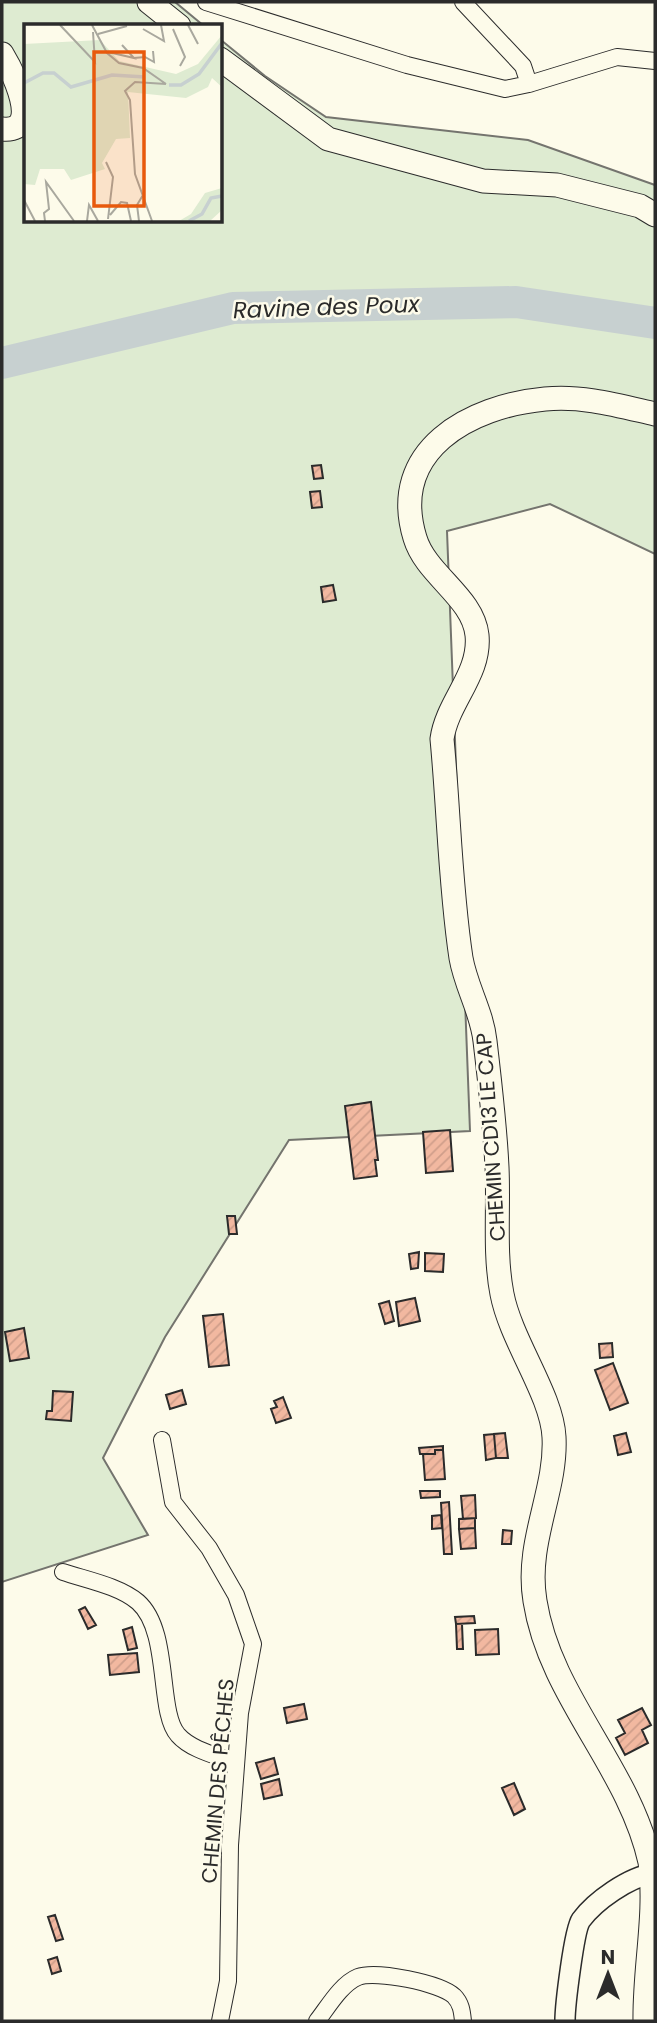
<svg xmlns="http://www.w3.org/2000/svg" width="657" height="2023" viewBox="0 0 657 2023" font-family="Poppins,sans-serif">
  <defs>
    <pattern id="building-hatch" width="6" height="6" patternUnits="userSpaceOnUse" patternTransform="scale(1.75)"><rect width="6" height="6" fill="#f2b8a0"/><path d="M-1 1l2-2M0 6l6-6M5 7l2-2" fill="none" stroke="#d09e8a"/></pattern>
  </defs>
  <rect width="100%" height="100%" fill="#fdfbea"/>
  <path fill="#deebd1" stroke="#74746e" stroke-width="2" d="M 2,2 L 175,2 L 204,26 L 26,26 L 26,220 L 220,220 L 221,40 L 265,76 L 326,117 L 528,140 L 655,185 L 655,554 L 550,504 L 447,531 L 470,1131 L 289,1140 L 165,1337 L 103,1458 L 148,1535 L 2,1582 Z"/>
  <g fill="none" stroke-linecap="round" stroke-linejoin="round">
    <path stroke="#c7d0d0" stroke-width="32" d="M 2,363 L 233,308 L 516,302 L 655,323"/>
  </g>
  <path fill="url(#building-hatch)" stroke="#2b2b2b" stroke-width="2" d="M 321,465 L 323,478 L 314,479 L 312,466 Z
    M 320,491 L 322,507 L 312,508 L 310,492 Z
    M 333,585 L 336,600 L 323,602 L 321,587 Z
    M 371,1102 L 378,1160 L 375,1160 L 377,1176 L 354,1179 L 345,1106 Z
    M 450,1130 L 453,1171 L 426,1173 L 423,1132 Z
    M 227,1216 L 235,1216 L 237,1234 L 229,1234 Z
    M 419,1252 L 418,1268 L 411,1269 L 409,1254 Z
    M 425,1253 L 444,1254 L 443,1272 L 425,1271 Z
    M 415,1298 L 420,1321 L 399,1326 L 396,1302 Z
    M 389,1301 L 394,1321 L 385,1324 L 379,1304 Z
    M 223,1314 L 229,1365 L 209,1367 L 203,1316 Z
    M 24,1328 L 29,1358 L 10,1361 L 5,1332 Z
    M 612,1343 L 613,1357 L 600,1358 L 599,1344 Z
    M 613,1363 L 628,1403 L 610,1410 L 595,1370 Z
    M 182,1390 L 186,1404 L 170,1409 L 166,1395 Z
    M 53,1391 L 73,1392 L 71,1421 L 46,1419 L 47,1411 L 52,1411 Z
    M 283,1397 L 291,1418 L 276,1423 L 271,1409 L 277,1407 L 274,1401 Z
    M 505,1433 L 508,1458 L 496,1458 L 494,1434 Z
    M 626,1433 L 631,1452 L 618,1455 L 614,1436 Z
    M 494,1434 L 496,1458 L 486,1460 L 484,1435 Z
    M 443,1446 L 443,1450 L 435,1450 L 435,1454 L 420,1454 L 419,1448 Z
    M 435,1450 L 443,1450 L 445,1479 L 425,1480 L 423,1454 L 435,1454 Z
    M 420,1491 L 440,1491 L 440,1497 L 421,1498 Z
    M 475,1495 L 476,1518 L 463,1519 L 461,1496 Z
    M 449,1502 L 452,1554 L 444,1554 L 441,1503 Z
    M 441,1515 L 442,1528 L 432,1529 L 432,1516 Z
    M 475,1518 L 475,1528 L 459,1529 L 459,1519 Z
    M 475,1528 L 476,1548 L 461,1549 L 459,1529 Z
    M 503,1530 L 512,1531 L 511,1544 L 502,1544 Z
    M 85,1607 L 96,1625 L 88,1629 L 79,1610 Z
    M 474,1616 L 475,1623 L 456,1624 L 455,1617 Z
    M 456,1624 L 462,1624 L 463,1649 L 457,1649 Z
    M 132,1627 L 137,1648 L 128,1650 L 123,1630 Z
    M 498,1629 L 499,1654 L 476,1655 L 475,1630 Z
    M 137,1653 L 139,1672 L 110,1675 L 108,1655 Z
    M 304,1704 L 307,1719 L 287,1723 L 284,1708 Z
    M 642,1708 L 651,1725 L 642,1730 L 648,1743 L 625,1755 L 616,1738 L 625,1733 L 618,1720 Z
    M 274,1758 L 278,1774 L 261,1779 L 256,1763 Z
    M 279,1779 L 282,1795 L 264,1799 L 261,1784 Z
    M 514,1783 L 525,1809 L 514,1815 L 502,1788 Z
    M 55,1915 L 63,1939 L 56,1941 L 48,1917 Z
    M 57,1957 L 61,1971 L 52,1974 L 48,1960 Z"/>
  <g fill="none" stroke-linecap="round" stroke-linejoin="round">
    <g stroke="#2b2b2b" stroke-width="18">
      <path id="minor" d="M 206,2 L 407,65 L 505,89 L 529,84 L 523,66 L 463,2
        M 529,84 L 617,57 L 655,61
        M 162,1440 L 173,1502 L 209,1548 L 236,1595 L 253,1644 L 240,1713 L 230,1845 L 228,1981 L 220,2021
        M 63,1572 C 87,1580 119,1586 138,1602 C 171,1631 157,1712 178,1735 C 191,1750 218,1756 236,1763
        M 317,2021 C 328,2007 341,1984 358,1977 C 376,1970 440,1983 454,1996 C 461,2003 462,2011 463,2021"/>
    </g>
    <g stroke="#2b2b2b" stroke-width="22">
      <path id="tertiary" d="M 565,2021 C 565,2006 574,1930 581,1920 C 595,1901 629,1877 652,1874"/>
    </g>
    <g stroke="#2b2b2b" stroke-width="25">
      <path id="secondary" d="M 149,2 L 179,26
        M 2,54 C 11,69 45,133 2,129
        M 220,59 L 328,139 L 483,181 L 557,185 L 640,206 L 655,215
        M 645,2021 C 644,1969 657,1914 650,1862 C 629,1767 550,1697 535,1601 C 525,1542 557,1491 554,1437 C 552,1395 511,1341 502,1294 C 494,1253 499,1209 497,1167 C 495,1125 490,1083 485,1041 C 482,1012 466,987 461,958 C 450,886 449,812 442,739 C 447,702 481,674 477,635 C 473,597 426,575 415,538 C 388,450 470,406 545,399 C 582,395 620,406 655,414"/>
    </g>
    <use href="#minor" stroke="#fdfbea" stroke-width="16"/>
    <use href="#tertiary" stroke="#fdfbea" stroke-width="19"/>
    <use href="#secondary" stroke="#fdfbea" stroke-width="23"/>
  </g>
  <g text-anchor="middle" stroke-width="5" stroke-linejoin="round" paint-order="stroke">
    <g font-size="21" fill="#2b2b2b" stroke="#fdfbea">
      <text transform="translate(491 1137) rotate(-94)" y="7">CHEMIN CD13 LE CAP</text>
      <text transform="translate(218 1781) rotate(-85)" y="7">CHEMIN DES PÊCHES</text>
    </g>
    <g font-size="23" font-style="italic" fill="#2b2b2b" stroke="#fdfbea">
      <text transform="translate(326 307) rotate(-2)" y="8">Ravine des Poux</text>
    </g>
  </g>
  <g transform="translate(24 24)">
    <rect width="198" height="198" fill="#fdfbea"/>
    <path d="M 198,11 L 198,63 L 188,54 L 184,63 L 162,74 L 104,68 L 106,114 L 92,115 L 78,139 L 81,145 L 47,156 L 40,145 L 16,145 L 11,161 L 0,160 L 0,20 L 76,16 L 95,37 L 152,50 L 174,40 Z" fill="#deebd1"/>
    <path d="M 198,164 L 198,186 L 186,197 L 155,197 L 167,190 L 181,169 Z" fill="#deebd1"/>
    <path fill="none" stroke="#c7d0d0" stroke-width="3.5" d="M 0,59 L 19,49 L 30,49 L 47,63 L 88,51 L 121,53M 145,61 L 157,61 L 175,50 L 198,19M 165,197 L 178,190 L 187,174 L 198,172"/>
    <path fill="none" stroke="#a9a89e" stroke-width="2" d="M 36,1 L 71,38 L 69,8M 68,1 L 83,29 L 95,39 L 119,44 L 142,60M 164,1 L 174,20M 119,5 L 140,17 L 137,1M 149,5 L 161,33 L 156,42M 74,10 L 103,2M 84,28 L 110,34 L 98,21M 110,34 L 121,33 L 130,38 L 129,27M 82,138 L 89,153 L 84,195M 0,176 L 11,197M 86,191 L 97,178 L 103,179 L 107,197M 21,197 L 20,189 L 25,185 L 22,158 L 50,197M 63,197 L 65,181 L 74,197M 115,197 L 113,181 L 119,171M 128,197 L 111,150 L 106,76 L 101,67 L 111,58 L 142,60"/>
    <path fill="#e8590c" fill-opacity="0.15" stroke="#e8590c" stroke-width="3.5" d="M 70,28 L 120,28 L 120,182 L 70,182 Z"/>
    <rect width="198" height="198" fill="none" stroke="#2b2b2b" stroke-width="3.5"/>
  </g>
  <rect width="657" height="2023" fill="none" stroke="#2b2b2b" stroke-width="7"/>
  <g transform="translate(608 1974)" stroke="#fdfbea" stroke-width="5" paint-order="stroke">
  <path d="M0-5L12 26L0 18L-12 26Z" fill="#2b2b2b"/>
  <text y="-10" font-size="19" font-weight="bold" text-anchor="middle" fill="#2b2b2b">N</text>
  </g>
</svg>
